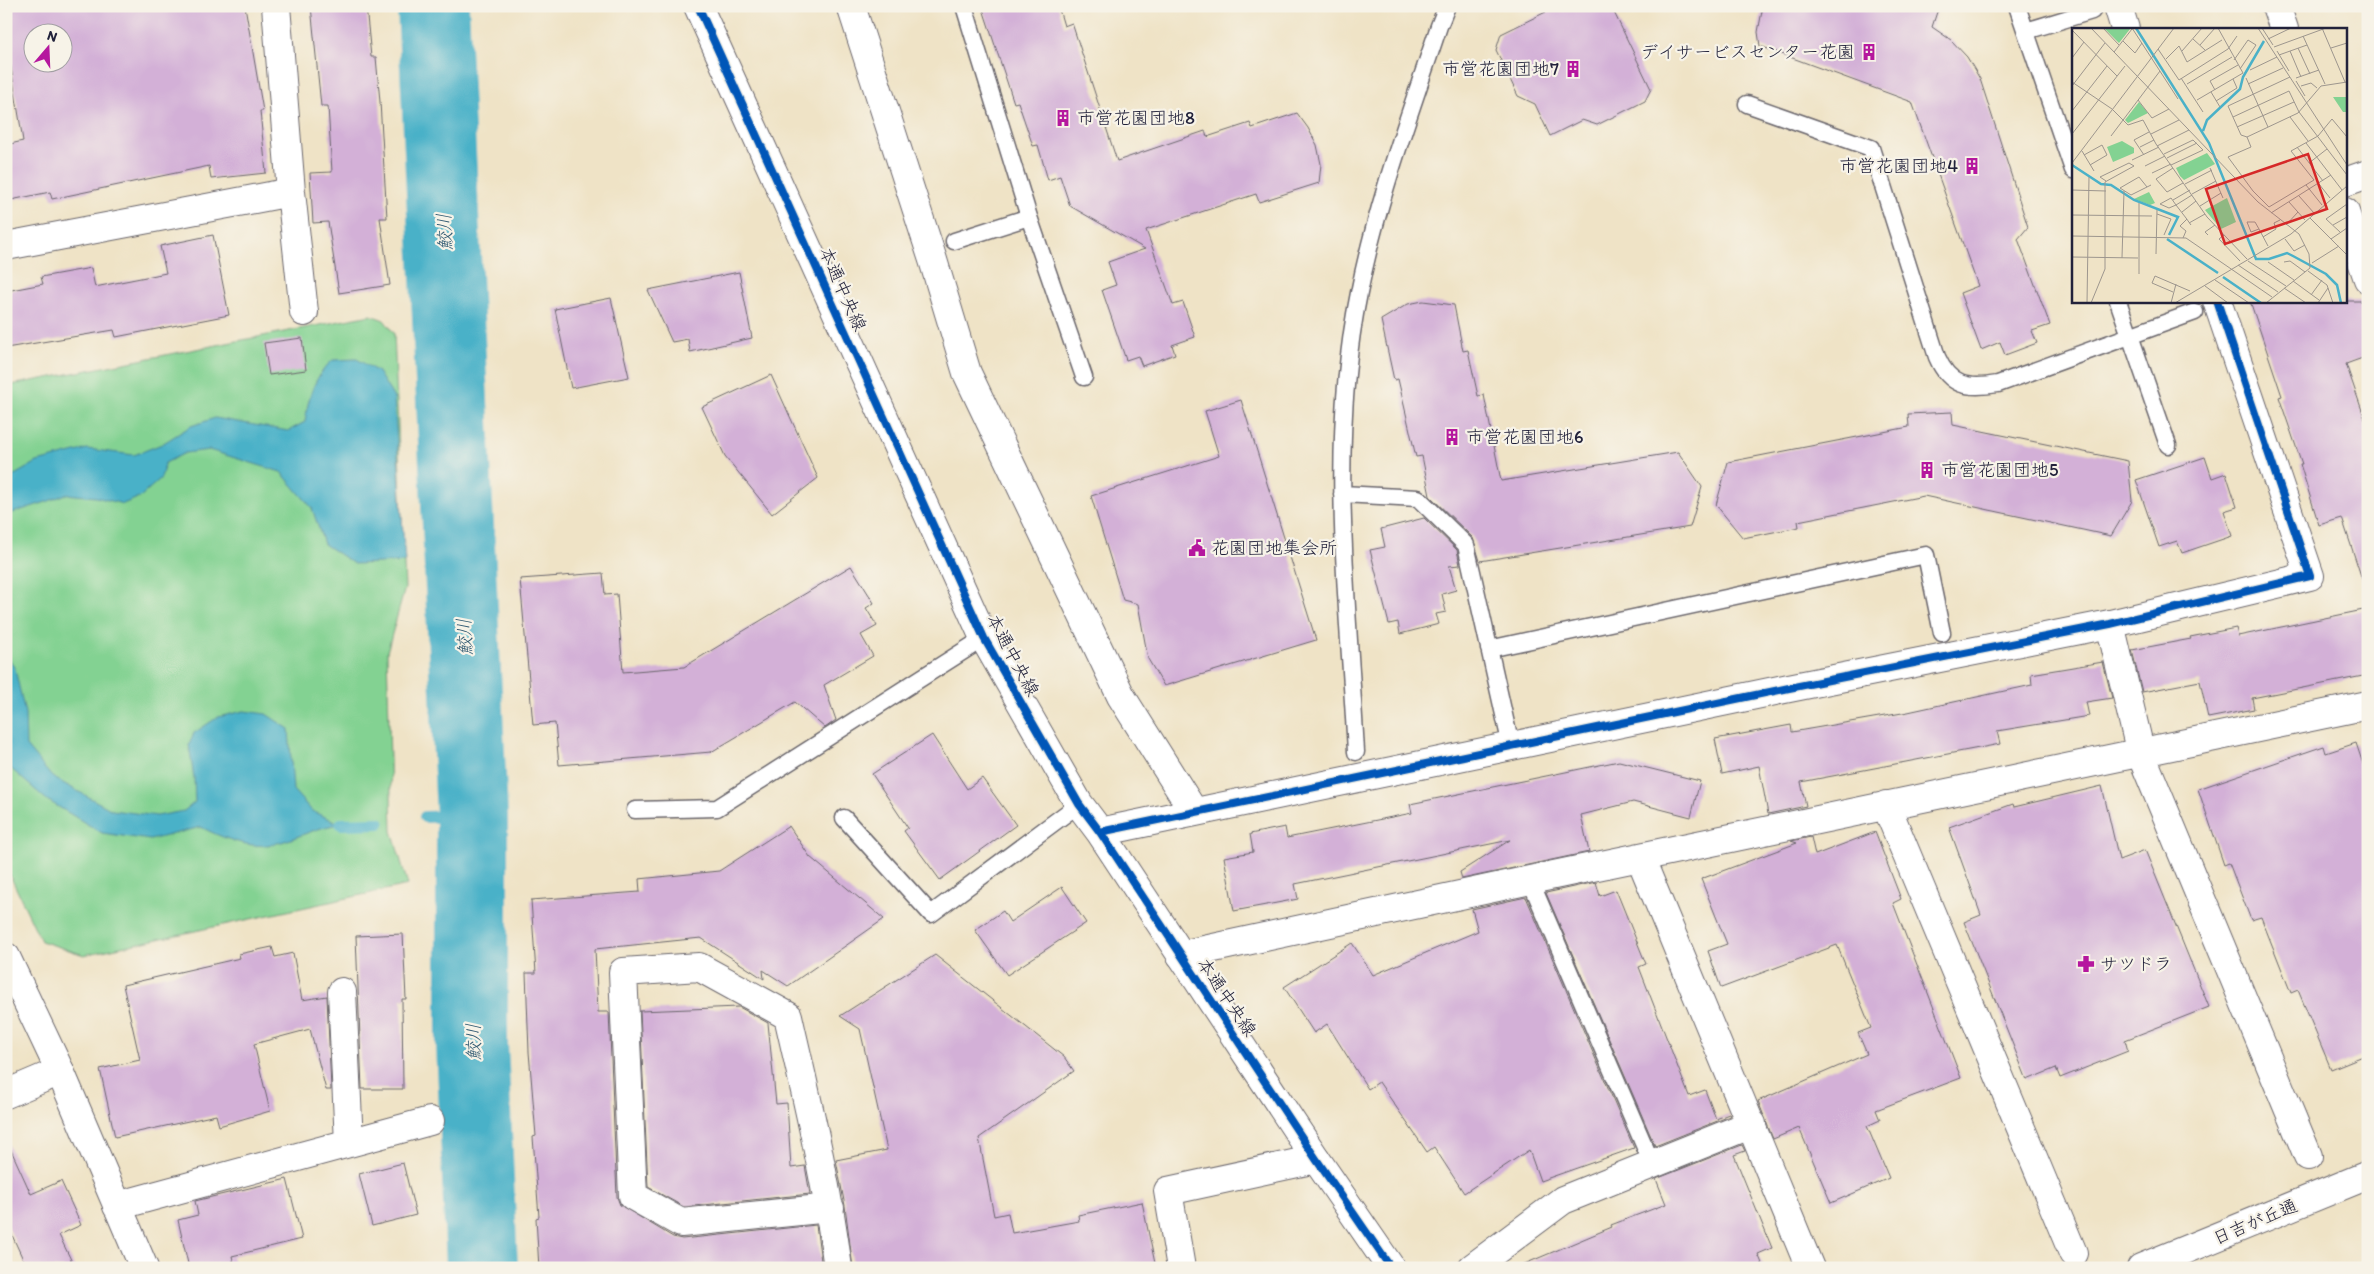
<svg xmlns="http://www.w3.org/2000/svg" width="2374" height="1274" viewBox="0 0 2374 1274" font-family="Itim,'Klee One',sans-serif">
  <rect width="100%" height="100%" fill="#f7f3e8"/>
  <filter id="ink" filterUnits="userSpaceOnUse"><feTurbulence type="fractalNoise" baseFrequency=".02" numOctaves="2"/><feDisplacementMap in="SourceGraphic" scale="10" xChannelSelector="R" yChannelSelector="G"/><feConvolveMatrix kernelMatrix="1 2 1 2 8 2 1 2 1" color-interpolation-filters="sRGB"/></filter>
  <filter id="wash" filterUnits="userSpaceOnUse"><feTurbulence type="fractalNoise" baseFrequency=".0096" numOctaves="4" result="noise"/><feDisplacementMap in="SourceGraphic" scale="20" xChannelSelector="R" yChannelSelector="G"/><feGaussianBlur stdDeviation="1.12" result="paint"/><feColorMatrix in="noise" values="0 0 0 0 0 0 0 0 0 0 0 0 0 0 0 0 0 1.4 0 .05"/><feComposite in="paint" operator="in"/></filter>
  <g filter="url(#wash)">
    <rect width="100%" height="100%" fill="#efe3c6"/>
    <path fill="#83d292" stroke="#527a66" d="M 371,315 L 384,320 L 394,333 L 405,588 L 387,652 L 392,831 L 408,885 L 84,955 L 41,941 L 6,867 L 6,386 Z"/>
    <path fill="#4ab1c8" stroke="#366a82" d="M 357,359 L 378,372 L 394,398 L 405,562 L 354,564 L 324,544 L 312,508 L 281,472 L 209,450 L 185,453 L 165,463 L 161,478 L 140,497 L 123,504 L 96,497 L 66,494 L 49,501 L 6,515 L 6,480 L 37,462 L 87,449 L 134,455 L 162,444 L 191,426 L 215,418 L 288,431 L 305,422 C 308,398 314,376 333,360 Z
      M 6,653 L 15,669 L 25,713 L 26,746 L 52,777 L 112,810 L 157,816 L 184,811 L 195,802 L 194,778 L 189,745 L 194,733 L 218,717 L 244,711 L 266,714 L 289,729 L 293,790 L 312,811 L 341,824 C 313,827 292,842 267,845 C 247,848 218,836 201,827 L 150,840 L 102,833 L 47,800 L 9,767 L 6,762 Z"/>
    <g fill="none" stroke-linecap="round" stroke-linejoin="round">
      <path stroke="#4ab1c8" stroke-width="12" d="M 425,817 L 472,816
        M 341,824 L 379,823"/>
      <path stroke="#4ab1c8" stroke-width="72" d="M 433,6 L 472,816 L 472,1044 L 482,1268"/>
    </g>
    <g id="blocks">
      <path fill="#d3b0d7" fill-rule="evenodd" d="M 6,6 L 245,6 L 263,111 L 260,111 L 266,173 L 211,179 L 209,166 L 52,199 L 50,192 L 6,201 L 6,145 L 23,141 L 6,37 ZM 32,32 L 62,32 L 62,62 L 32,62 Z
        M 311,6 L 366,6 L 371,57 L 376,57 L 380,102 L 387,218 L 380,218 L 390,285 L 339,293 L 328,222 L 313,223 L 310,173 L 332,172 L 328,106 L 321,106 Z
        M 982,6 L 1058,6 L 1064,26 L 1072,23 L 1117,161 L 1205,131 L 1207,137 L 1250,123 L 1252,128 L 1297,113 L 1308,128 L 1317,145 L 1321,164 L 1319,183 L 1259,202 L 1256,194 L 1146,230 L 1173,305 L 1183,302 L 1195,337 L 1172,345 L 1175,354 L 1142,366 L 1138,356 L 1126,360 L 1102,290 L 1116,285 L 1108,262 L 1145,249 L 1070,206 L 1060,176 L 1048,180 L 1038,145 L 1033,146 L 1018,102 L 1014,103 Z
        M 1558,6 L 1611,6 L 1651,89 L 1645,101 L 1597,125 L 1582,120 L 1550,136 L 1535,104 L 1518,96 L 1496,50 L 1501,34 Z
        M 1763,6 L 1939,6 L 1932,27 L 1951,40 L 1967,57 L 1980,79 L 2028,227 L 2018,239 L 2050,325 L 2032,331 L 2037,343 L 2005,355 L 2000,342 L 1981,350 L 1960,293 L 1978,286 L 1912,102 L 1760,46 L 1758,32 Z
        M 213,235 L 229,315 L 116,337 L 114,330 L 6,348 L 6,291 L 43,284 L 41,277 L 91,268 L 95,287 L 166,273 L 160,246 Z
        M 739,272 L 752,338 L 690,352 L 688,339 L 672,342 L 648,290 Z
        M 611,298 L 629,377 L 571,388 L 555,309 Z
        M 1423,301 L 1454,305 L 1463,351 L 1468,350 L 1478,396 L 1484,395 L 1501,481 L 1678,452 L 1702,487 L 1690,527 L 1480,561 L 1473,538 L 1430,496 L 1422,456 L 1416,457 L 1398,379 L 1394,380 L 1381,320 L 1408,304 Z
        M 2250,301 L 2368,301 L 2368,356 L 2346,364 L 2368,428 L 2368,578 L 2362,579 L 2342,518 L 2319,525 L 2300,464 L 2302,464 L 2279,397 L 2282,396 Z
        M 302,338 L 306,370 L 269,375 L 264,343 Z
        M 771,375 L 818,478 L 772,514 L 725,456 L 702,407 Z
        M 1241,400 L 1316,640 L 1164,686 L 1148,659 L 1138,604 L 1123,600 L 1091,496 L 1219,456 L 1205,411 Z
        M 1952,412 L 1953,425 L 2128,461 L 2132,501 L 2111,536 L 1924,496 L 1798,521 L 1799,527 L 1743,538 L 1716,505 L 1728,462 L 1909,427 L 1908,414 Z
        M 2205,457 L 2212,478 L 2226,473 L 2237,507 L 2224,511 L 2232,536 L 2182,553 L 2177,541 L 2159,547 L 2136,480 Z
        M 1424,518 L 1457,550 L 1460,565 L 1449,566 L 1456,590 L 1442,594 L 1446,612 L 1436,614 L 1439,624 L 1400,634 L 1398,622 L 1389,624 L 1370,550 L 1385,547 L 1381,529 Z
        M 851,566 L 874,603 L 866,608 L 877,626 L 861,635 L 873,656 L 824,685 L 836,720 L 825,728 L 795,702 L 711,752 L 559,765 L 555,723 L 533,725 L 520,579 L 603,573 L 605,595 L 617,594 L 623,672 L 684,667 Z
        M 2368,609 L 2368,675 L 2252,698 L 2254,709 L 2208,718 L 2200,681 L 2142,692 L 2132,650 L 2191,639 L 2190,637 L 2236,628 L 2238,636 Z
        M 2103,662 L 2112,698 L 2086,702 L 2089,716 L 1997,731 L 2000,744 L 1801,782 L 1806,806 L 1768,814 L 1759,766 L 1722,774 L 1715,739 L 1791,725 L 1792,732 L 1908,712 L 2032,685 L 2031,674 Z
        M 932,735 L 967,789 L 982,778 L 1016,825 L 940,880 L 904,831 L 908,828 L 872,774 Z
        M 2356,743 L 2368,779 L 2368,1054 L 2331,1069 L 2298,990 L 2291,993 L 2261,917 L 2251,920 L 2229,863 L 2224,865 L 2198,789 L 2324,746 L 2326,753 Z
        M 1619,761 L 1700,781 L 1691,817 L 1633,802 L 1581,815 L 1589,852 L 1462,879 L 1460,872 L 1510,840 L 1295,884 L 1298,899 L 1234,911 L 1224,857 L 1253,852 L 1250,834 L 1285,827 L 1287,838 L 1412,813 L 1410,804 Z
        M 2102,786 L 2119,860 L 2145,850 L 2209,1007 L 2125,1040 L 2128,1051 L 2060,1078 L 2056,1068 L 2027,1080 L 1964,922 L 1981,915 L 1949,827 L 2013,804 L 2014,807 Z
        M 789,826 L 810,857 L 884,919 L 788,986 L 763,970 L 764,979 L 701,938 L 595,949 L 598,1012 L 609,1012 L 617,1197 L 620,1205 L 673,1237 L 682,1239 L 816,1225 L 822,1268 L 539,1268 L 536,1218 L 539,1217 L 533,1137 L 536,1136 L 529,1052 L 526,973 L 536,973 L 531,900 L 640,892 L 639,879 L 719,871 Z
        M 1875,832 L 1901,899 L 1893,903 L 1961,1078 L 1876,1110 L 1880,1120 L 1867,1126 L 1889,1178 L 1831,1203 L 1799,1128 L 1773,1139 L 1758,1101 L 1867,1054 L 1858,1033 L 1871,1028 L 1837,945 L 1721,988 L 1708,951 L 1727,944 L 1701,879 L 1797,843 L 1791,841 L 1811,837 L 1815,855 Z
        M 1596,882 L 1600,896 L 1616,890 L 1646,964 L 1639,967 L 1689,1096 L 1705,1090 L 1716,1119 L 1729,1114 L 1730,1116 L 1655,1146 L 1546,893 Z
        M 1062,887 L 1086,923 L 1007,975 L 975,930 L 1003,911 L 1010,922 Z
        M 1526,897 L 1634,1148 L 1540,1181 L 1529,1150 L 1464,1193 L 1434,1147 L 1427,1152 L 1379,1082 L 1368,1089 L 1327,1024 L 1314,1033 L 1284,987 L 1352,943 L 1373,975 L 1478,931 L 1472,909 Z
        M 403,934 L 406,999 L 402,999 L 403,1089 L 362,1089 L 356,936 Z
        M 272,947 L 275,957 L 293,953 L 302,1000 L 327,996 L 331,1090 L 326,1090 L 310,1029 L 254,1044 L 270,1111 L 219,1126 L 216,1115 L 115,1137 L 100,1069 L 140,1060 L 123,985 L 240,958 L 239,954 Z
        M 935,955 L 1064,1057 L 1074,1071 L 979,1138 L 994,1216 L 1008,1213 L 1012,1233 L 1079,1221 L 1078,1215 L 1142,1202 L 1156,1268 L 853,1268 L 845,1206 L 836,1160 L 887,1150 L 860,1029 L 840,1016 Z
        M 739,1007 L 768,1023 L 776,1104 L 787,1103 L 791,1168 L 805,1166 L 810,1194 L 684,1207 L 648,1187 L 640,1011 Z
        M 6,1139 L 31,1194 L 61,1181 L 81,1225 L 59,1235 L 75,1268 L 27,1268 L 6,1222 Z
        M 1742,1145 L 1745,1151 L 1734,1155 L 1772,1248 L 1758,1254 L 1764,1268 L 1515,1268 L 1612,1227 L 1611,1225 L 1666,1204 L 1656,1179 Z
        M 403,1163 L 416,1215 L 372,1226 L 359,1174 Z
        M 287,1179 L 302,1239 L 232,1256 L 235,1268 L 189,1268 L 178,1220 L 198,1215 L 195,1201 Z"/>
    </g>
  </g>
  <g filter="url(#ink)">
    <use href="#blocks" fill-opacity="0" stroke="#6a666c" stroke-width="1"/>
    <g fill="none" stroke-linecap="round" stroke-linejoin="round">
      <g stroke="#6a666c" stroke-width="19">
        <path id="service" d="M 964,6 L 1029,217 L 1084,377
          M 2017,6 L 2073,170
          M 2026,31 L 2092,11
          M 1747,104 L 1871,148 L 1937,357 C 1950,387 1968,389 1998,384 L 2195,312
          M 954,241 L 1029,217
          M 2118,301 L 2168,445
          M 1342,494 L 1418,498 L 1466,545 L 1511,746
          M 1489,649 L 1926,555 L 1942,633
          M 1356,752 C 1348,600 1328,443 1359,293 C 1377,201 1410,114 1439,26 L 1447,6
          M 635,810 L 717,808 L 984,638
          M 844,818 L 931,914 L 1079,804
          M 1530,880 L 1653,1166"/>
      </g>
      <g stroke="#6a666c" stroke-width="30">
        <path id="minor" d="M 276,6 L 291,192 L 304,312
          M 2276,6 L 2284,29
          M 2345,182 L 2368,174
          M 2345,212 L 2368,279
          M 6,246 L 291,192
          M 2110,624 L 2141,754 L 2308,1156
          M 1886,805 L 2073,1253
          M 1640,857 L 1810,1268
          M 1181,955 L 1530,880 L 2368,705
          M 342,992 L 349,1143
          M 6,1094 L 60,1071
          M 117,1206 L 430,1121
          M 830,1208 L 681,1223 L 633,1196 L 623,972 L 699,967 L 788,1016 C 807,1100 827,1182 838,1268
          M 1181,1268 L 1168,1191 L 1316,1159
          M 1472,1268 L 1563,1200 L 1752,1124"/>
      </g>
      <g stroke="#6a666c" stroke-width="30">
        <path id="tertiary" d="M 698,6 L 984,638 L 1079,804 L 1100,832 L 1316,1159 L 1391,1268
          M 851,6 L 933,260 L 967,373 L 1121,696 L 1194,812
          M 2118,6 L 2125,29
          M 1100,832 L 1789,688 L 2110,624 L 2310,576 L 2217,301
          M 6,957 L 60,1071 L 144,1268
          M 2141,1268 L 2368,1175"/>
      </g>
      <use href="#service" stroke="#fff" stroke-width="16"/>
      <use href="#minor" stroke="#fff" stroke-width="28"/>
      <use href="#tertiary" stroke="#fff" stroke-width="28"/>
      <g stroke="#f7f3e8" stroke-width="11">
        <path id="cycleway" d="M 698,6 L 984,638 L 1079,804 L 1100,832 L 1316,1159 L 1391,1268
          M 1100,832 L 1789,688 L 2110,624 L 2310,576 L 2217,301"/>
      </g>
      <use href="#cycleway" stroke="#0057b8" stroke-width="8"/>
    </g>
  </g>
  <defs>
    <g id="building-bare" transform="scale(1.35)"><path d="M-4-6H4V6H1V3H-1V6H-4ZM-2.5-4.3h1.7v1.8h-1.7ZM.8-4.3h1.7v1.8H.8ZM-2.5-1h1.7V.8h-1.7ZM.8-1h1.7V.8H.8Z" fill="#b5179e" stroke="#f7f3e8" stroke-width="2.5" paint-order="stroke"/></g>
    <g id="civic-bare" transform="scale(1.35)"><path d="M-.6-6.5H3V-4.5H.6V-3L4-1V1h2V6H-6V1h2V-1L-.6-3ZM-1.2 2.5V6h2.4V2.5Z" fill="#b5179e" stroke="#f7f3e8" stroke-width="2.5" paint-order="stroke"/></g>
    <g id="pharmacy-bare" transform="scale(1.35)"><path d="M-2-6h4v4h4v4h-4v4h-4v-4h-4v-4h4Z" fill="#b5179e" stroke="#f7f3e8" stroke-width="2.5" paint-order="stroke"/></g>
  </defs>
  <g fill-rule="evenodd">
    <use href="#building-bare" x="1869" y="52"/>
    <use href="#building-bare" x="1573" y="69"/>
    <use href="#building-bare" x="1063" y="118"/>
    <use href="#building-bare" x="1972" y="166"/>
    <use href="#building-bare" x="1452" y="437"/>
    <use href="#building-bare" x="1927" y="470"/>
    <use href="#civic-bare" x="1197" y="548"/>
    <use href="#pharmacy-bare" x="2086" y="964"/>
  </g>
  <g text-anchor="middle" stroke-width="4.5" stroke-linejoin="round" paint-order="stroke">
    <g font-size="18" fill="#22223b" stroke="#f7f3e8" text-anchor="start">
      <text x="1855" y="58" text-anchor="end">デイサービスセンター花園</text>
      <text x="1559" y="75" text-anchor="end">市営花園団地7</text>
      <text x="1077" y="124">市営花園団地8</text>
      <text x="1958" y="172" text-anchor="end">市営花園団地4</text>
      <text x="1466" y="443">市営花園団地6</text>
      <text x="1941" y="476">市営花園団地5</text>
      <text x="1211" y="554">花園団地集会所</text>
      <text x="2100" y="970">サツドラ</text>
    </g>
    <g font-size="18" fill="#22223b" stroke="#f7f3e8">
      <text transform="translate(843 289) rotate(66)" y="6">本通中央線</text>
      <text transform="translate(1013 655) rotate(62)" y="6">本通中央線</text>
      <text transform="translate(1227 997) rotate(56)" y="6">本通中央線</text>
      <text transform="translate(2255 1222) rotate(-23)" y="6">日吉が丘通</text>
    </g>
    <g font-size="19" font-style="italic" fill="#325b73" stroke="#f7f3e8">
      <text transform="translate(444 232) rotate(-93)" y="7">鮫川</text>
      <text transform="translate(464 637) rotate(-93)" y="7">鮫川</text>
      <text transform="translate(473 1042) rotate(-91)" y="7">鮫川</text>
    </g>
  </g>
  <g transform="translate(2072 28)">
    <rect width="275" height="275" fill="#efe3c6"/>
    <path d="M 32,0 L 58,0 L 58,1 L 47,15 ZM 261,69 L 275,69 L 275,84 L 271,84 ZM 67,74 L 76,85 L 56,95 L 53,92 ZM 50,113 L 62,120 L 62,125 L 41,134 L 35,119 ZM 135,125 L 143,136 L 112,152 L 108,148 L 104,140 ZM 77,164 L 83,175 L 78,177 L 62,171 ZM 155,170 L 164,194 L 149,201 L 133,182 Z" fill="#83d292"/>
    <path fill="none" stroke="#4ab1c8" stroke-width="2.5" d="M 64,0 L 137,115 L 184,231 L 197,231 L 215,225 L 221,228 L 254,246 L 265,257 L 269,275M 131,103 L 135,92 L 168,61 L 171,49 L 192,13M 0,137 L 29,156 L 39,157 L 62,172 L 106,189 L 97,207M 95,211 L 146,245M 151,249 L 189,275"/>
    <path fill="none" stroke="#9d968e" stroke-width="1" d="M 19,0 L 186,174 L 227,206 L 237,226 L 238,240 L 194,275M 31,0 L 47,17M 60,0 L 106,71M 186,0 L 275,137M 190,0 L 201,17M 250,0 L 273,54M 0,2 L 45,48M 231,8 L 253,56M 121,11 L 133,22M 196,11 L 219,0M 51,13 L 63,25 L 70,15M 128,17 L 143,0M 202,19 L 254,0M 226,20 L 238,46M 259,20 L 275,15M 86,21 L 107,52 L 156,21 L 165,8M 110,23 L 130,0M 205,23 L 217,43M 218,23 L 229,49M 42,24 L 60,1M 207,27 L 235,17M 0,30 L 12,14M 94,31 L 107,18 L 115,34 L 150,12M 162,32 L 176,12 L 184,17 L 168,41M 178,42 L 205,29M 109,50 L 131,84M 174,50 L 196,99M 224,50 L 247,42M 224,53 L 233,68M 0,54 L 40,81 L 56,97 L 71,92 L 84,116 L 135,189 L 175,231M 115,56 L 160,29M 176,56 L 211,40M 0,58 L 33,15M 229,58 L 239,55 L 245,60M 143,62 L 138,53 L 166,37M 139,64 L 148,79M 66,72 L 80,90 L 97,81M 125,72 L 171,45 L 146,0M 144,73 L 165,60 L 161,51M 0,83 L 35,38M 161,89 L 217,63 L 227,84 L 275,147M 218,89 L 236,113M 165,99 L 222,74M 0,106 L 53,38M 79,106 L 107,92M 39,108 L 88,43M 175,109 L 169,107 L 156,78 L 218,49M 234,115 L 270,162M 85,118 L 117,102M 68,119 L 82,112M 225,119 L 251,153M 10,123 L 22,143M 92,126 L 121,112M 12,127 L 30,117 L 35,127 L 18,137M 72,127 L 62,112 L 77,104M 95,130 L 125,115M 60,132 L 87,119M 0,135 L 102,0M 237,135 L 255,121M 99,137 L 131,122 L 121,112M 73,138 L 93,128M 101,140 L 84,151 L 95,164 L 111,155M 138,140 L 151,170M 80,145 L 99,136M 113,156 L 140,142M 247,156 L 258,170M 234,157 L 250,177M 75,159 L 67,149 L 48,160 L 59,167 L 79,157M 0,162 L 34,163M 120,166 L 144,153M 227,168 L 242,185M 101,172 L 118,162M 217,174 L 233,192M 128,178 L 149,165M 197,179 L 181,163 L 156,129 L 179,119 L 175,109 L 226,85 L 249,58 L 275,54M 197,179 L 242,152 L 219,123 L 246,108 L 260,91 L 275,109M 110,184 L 124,173M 199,185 L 259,147M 85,186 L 99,191 L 92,207M 0,187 L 80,188M 238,190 L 275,227M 117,195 L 133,186M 119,197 L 114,190 L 104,177 L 99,170 L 88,176 L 97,180 L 104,177 L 120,167M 214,197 L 226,184M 261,197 L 275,189M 187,201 L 179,204 L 175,194 L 183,194 L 187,201 L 196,218M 268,204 L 254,191 L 275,176M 136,207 L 133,204 L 143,197M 152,207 L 147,211 L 168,233M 0,208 L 114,210 L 200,269M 191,209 L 204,201 L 202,195 L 208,192M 111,210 L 114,203 L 108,198 L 115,191M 213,211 L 222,223 L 233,217M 259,211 L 275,200M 84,226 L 85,182M 0,229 L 66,230M 50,230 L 52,163M 176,233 L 214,258M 196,234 L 222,252M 212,234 L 218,233 L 233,244M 240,235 L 267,218M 166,237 L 206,264M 236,243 L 255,257 L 261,275M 67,246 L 67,175M 143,252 L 177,275M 221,253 L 247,272M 133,258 L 156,275M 212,260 L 234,275M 101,264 L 80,255 L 83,248 L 118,263M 239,267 L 250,252M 15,275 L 17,149M 19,275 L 33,241 L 33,154 L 62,138 L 57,135 L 28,149 L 34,153M 99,275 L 104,256M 103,275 L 219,206 L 275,158M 246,275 L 256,260"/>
    <path fill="#d62828" fill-opacity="0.15" stroke="#d62828" stroke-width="2.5" d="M 236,126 L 255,181 L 153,216 L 134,161 Z"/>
    <rect width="275" height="275" fill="none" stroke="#22223b" stroke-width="2.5"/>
  </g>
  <rect width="2374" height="1274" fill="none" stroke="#f7f3e8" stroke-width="25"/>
  <g transform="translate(48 48) rotate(19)"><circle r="24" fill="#f7f3e8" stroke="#a29fa3"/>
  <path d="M0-4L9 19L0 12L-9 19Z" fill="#b5179e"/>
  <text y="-8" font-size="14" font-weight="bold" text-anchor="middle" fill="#22223b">N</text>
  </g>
</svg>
